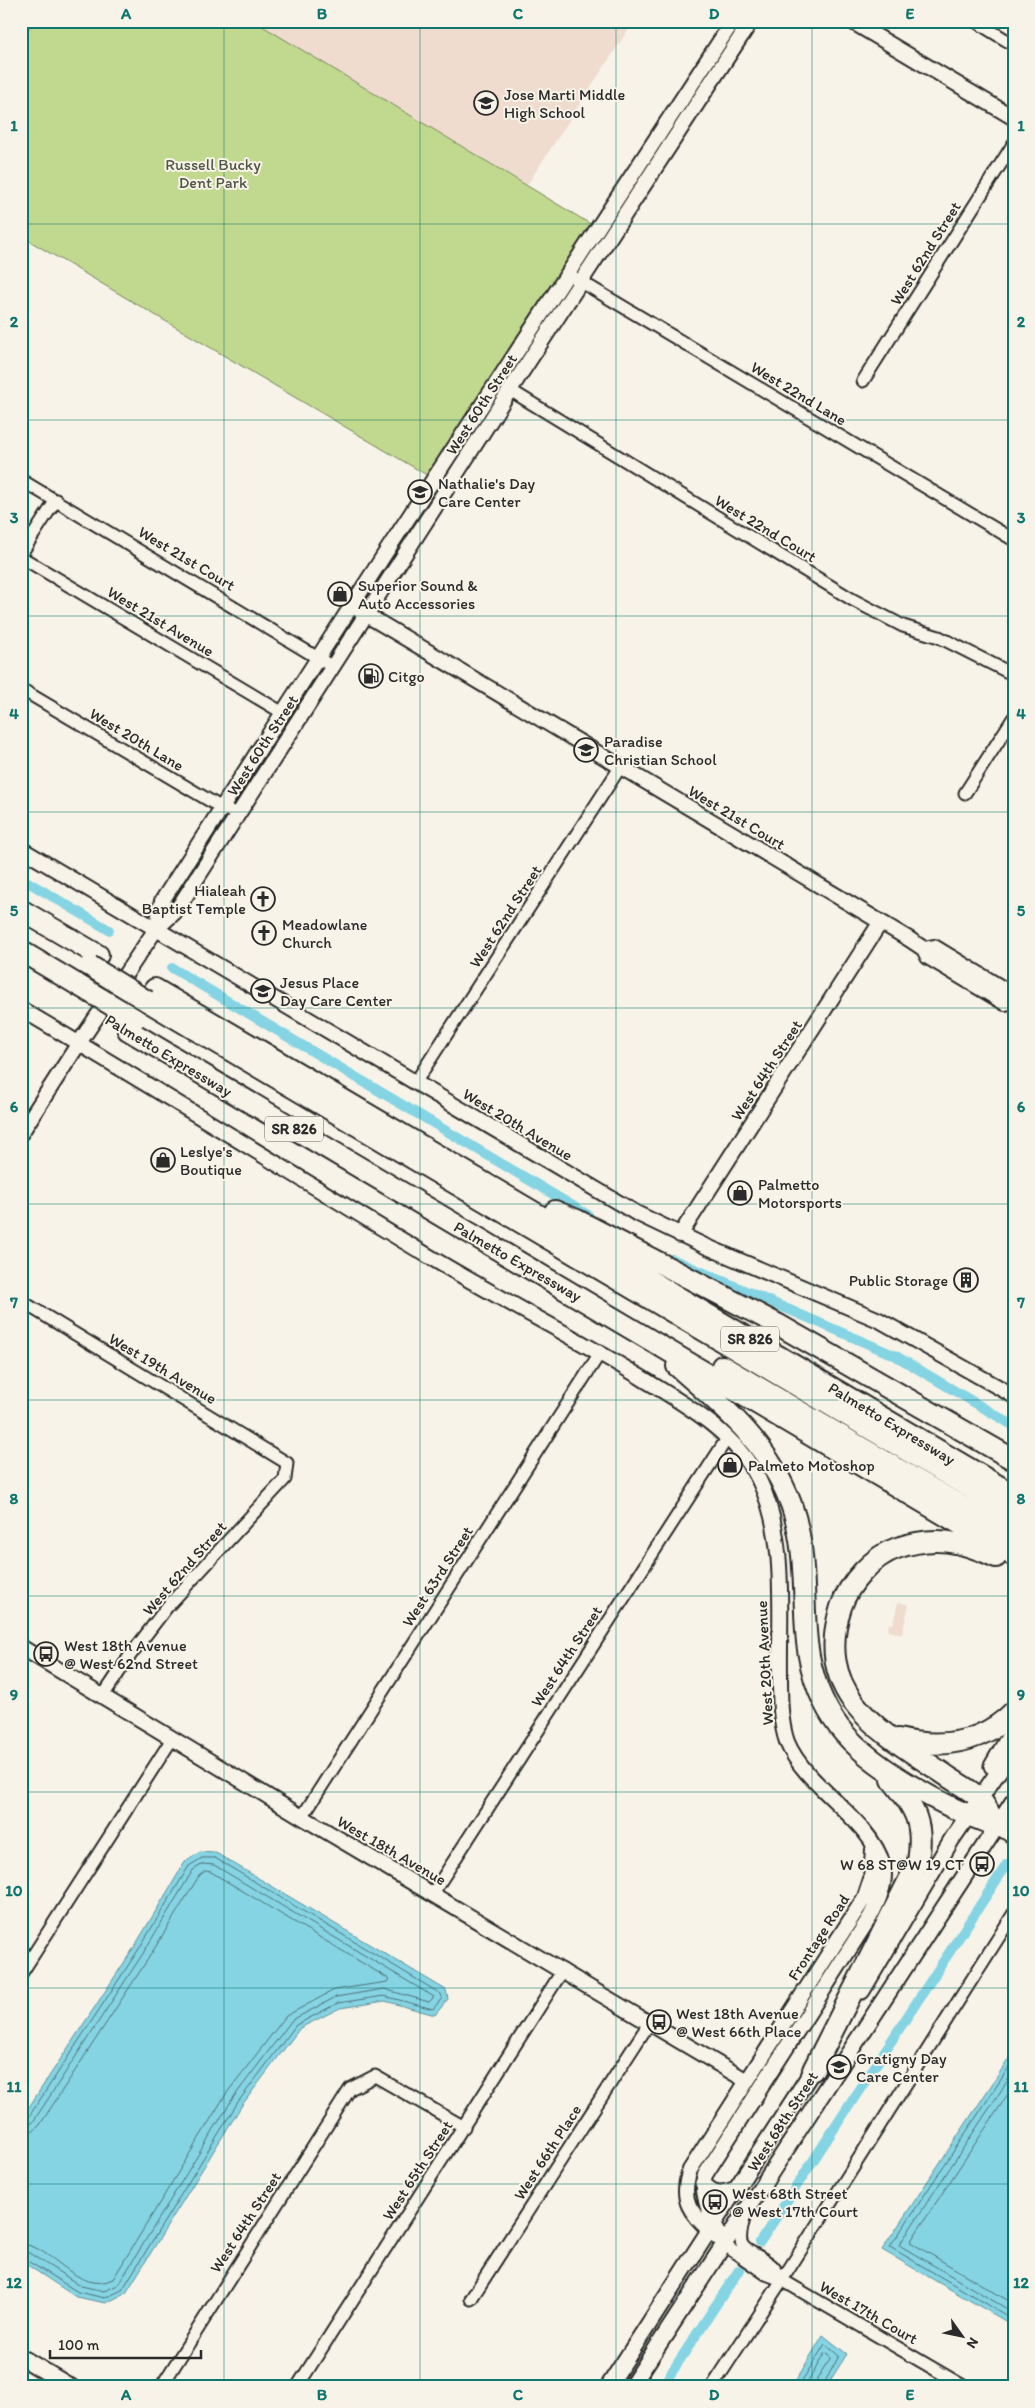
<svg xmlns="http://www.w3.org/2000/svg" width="1035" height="2408" viewBox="0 0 1035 2408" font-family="Itim,sans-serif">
  <rect width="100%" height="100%" fill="#f7f3e8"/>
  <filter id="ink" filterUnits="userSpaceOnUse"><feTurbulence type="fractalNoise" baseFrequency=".02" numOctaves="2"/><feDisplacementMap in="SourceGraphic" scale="10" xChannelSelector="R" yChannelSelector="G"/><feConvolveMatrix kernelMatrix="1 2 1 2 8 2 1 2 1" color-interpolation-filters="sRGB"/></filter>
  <g filter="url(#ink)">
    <path fill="#efdcce" d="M 254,21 L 634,21 L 527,185 Z
      M 898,1602 L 909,1605 L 902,1634 L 888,1631 L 889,1623 L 893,1624 Z"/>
    <path fill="#c0d98f" stroke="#76825d" d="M 34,21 L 254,21 L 597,228 L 437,481 L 21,236 L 21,41 Z"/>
    <path fill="#85d4e3" stroke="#619099" d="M 200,1852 L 216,1853 L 446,1990 L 448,1999 L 435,2015 L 385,2001 L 340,2008 L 300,2028 L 242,2105 L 126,2293 L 106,2303 L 76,2297 L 21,2261 L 21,2119 L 133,1949 L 185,1862 Z
      M 1014,2051 L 1014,2326 L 882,2250 Z
      M 823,2335 L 847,2354 L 826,2387 L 792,2387 Z"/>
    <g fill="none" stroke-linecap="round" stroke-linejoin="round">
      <path stroke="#4f6f75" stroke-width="1" d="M 1014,2060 L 890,2247 L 1014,2320
        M 1014,2071 L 899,2245 L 1014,2313
        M 1014,2085 L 910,2242 L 1014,2304
        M 21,2121 L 28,2118 L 137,1952 L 189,1866 L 202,1858 L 215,1858 L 441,1994 L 442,1998 L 433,2009 L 384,1996 L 338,2003 L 296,2025 L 238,2102 L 122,2290 L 105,2298 L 78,2292 L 21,2257
        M 21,2127 L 28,2126 L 33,2122 L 142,1955 L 193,1870 L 203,1864 L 214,1865 L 434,1997 L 429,2002 L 384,1989 L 336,1997 L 292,2020 L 233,2098 L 118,2285 L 104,2291 L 81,2286 L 29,2253 L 21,2251
        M 21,2135 L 31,2133 L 39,2126 L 148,1959 L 199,1876 L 205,1871 L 211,1872 L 389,1979 L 387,1982 L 334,1990 L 286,2016 L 226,2094 L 113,2279 C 78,2296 52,2245 21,2244
        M 798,2387 L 825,2344 L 839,2356 L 822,2387
        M 805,2387 L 824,2354 L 827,2353 L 831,2358 L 817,2379 L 816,2387"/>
      <path stroke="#85d4e3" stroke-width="10" d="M 21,878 L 109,930
        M 172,968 L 588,1215
        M 672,1259 L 896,1356 L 1014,1426
        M 760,2242 L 1007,1864
        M 662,2387 L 739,2270"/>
      <g stroke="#2b2b2b" stroke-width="15">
        <path id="minor" d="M 975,21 L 1014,45
          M 575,278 L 1014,540
          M 863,381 L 1014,143
          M 510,390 L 853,600 L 903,626 L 939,637 L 1014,675
          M 21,480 L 333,667
          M 21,554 L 56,500
          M 21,557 L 283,713
          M 21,689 L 222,808 L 238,814
          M 965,793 L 1014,717
          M 415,1083 L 621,766
          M 21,1301 L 287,1463 L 285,1479 L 167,1607 L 129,1657 L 103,1696
          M 302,1817 L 600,1353
          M 433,1893 L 728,1437
          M 21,1974 L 172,1739
          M 744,2219 C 734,2254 747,2246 770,2264 C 775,2267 778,2274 782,2280
          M 723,2244 L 766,2274 L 782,2280 L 965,2387
          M 471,2299 L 650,2022
          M 161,2387 L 350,2089 L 375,2076 L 464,2127
          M 297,2387 L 563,1970
          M 712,2387 L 782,2280 L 1014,1913"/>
      </g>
      <g stroke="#2b2b2b" stroke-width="18">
        <path id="tertiary" d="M 851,21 L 1014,118
          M 360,611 L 909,939 L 924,949 L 928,957 L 1005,1003 L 1012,1001
          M 21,849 L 636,1213 L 705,1246 L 879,1320 L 1014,1396
          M 156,929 L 162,901 L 388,549 L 733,21
          M 924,949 L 934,947 L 1010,993 L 1012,1001
          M 21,1009 C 160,1091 297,1177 435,1260 C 502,1300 571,1335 637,1375 C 682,1403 734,1430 759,1480 C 787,1536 779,1613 780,1675 C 780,1696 780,1722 787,1742 C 806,1788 869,1817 883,1865 C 887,1883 878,1902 870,1917 L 705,2175 C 699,2197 715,2223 723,2244
          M 21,1133 L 79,1043 L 156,929 L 176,911 L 510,390 L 751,21
          M 680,1235 L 880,923
          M 21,1647 L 302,1817 L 747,2081
          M 997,1826 L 1014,1837
          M 716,2237 C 694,2215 678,2204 690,2170 L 865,1897 L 871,1879 L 873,1849"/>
      </g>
      <g stroke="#2b2b2b" stroke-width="19">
        <path id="secondary" d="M 992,1766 L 1014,1728
          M 862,1991 L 952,1839 L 1014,1749
          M 703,2183 C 712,2195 722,2195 736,2189
          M 21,2357 L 71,2387
          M 608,2387 L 818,2062
          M 631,2387 L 1014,1800"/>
      </g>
      <g stroke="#2b2b2b" stroke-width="24">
        <path id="motorway" d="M 21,910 L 98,955
          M 21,951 L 78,985
          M 155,989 L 1014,1495
          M 147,1001 L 1014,1514
          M 128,1030 L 1014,1556
          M 555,1211 L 577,1220 L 777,1324 L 1014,1460
          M 677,1366 C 724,1407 769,1444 791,1504 C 806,1546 803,1588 806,1631 C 808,1663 817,1694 834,1720 C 863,1765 947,1809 997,1826
          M 722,1366 L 1014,1537
          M 996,1557 C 961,1541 935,1535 897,1548 C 873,1556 849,1583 841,1607 C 812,1697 883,1733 947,1776 C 957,1783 969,1789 978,1797 C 986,1804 991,1817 997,1826
          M 898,1739 C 941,1749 982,1744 1014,1711
          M 813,2070 L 918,1862 C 924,1824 916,1809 892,1780"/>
      </g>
      <use href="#minor" stroke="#f7f3e8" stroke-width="11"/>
      <use href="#tertiary" stroke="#f7f3e8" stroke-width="14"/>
      <use href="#secondary" stroke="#f7f3e8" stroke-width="15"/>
      <use href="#motorway" stroke="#f7f3e8" stroke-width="20"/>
      <g stroke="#2b2b2b" stroke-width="24" stroke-linecap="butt">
        <path id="motorway-bridge" d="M 90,966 L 147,1001
          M 78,985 L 135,1019"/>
      </g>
      <use href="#motorway-bridge" stroke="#f7f3e8" stroke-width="20"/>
    </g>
  </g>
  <path fill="none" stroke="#0f766e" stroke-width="1" stroke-opacity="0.55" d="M 224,21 L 224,2387M 420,21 L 420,2387M 616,21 L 616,2387M 812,21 L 812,2387M 21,224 L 1014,224M 21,420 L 1014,420M 21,616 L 1014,616M 21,812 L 1014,812M 21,1008 L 1014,1008M 21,1204 L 1014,1204M 21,1400 L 1014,1400M 21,1596 L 1014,1596M 21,1792 L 1014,1792M 21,1988 L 1014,1988M 21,2184 L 1014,2184"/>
  <defs>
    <g id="school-ring" transform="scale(1.25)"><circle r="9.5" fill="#f7f3e8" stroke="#2b2b2b" stroke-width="1.5"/><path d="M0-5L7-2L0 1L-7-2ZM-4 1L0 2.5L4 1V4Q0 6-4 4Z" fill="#2b2b2b"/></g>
    <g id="shop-ring" transform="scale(1.25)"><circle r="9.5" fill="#f7f3e8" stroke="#2b2b2b" stroke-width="1.5"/><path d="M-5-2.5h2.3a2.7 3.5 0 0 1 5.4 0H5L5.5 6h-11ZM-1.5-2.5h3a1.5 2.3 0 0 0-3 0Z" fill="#2b2b2b"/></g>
    <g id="fuel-ring" transform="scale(1.25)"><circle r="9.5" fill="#f7f3e8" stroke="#2b2b2b" stroke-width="1.5"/><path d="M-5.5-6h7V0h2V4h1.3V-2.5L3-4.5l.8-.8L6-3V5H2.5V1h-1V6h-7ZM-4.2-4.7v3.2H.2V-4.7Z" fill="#2b2b2b"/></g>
    <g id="church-ring" transform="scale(1.25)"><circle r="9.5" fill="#f7f3e8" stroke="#2b2b2b" stroke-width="1.5"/><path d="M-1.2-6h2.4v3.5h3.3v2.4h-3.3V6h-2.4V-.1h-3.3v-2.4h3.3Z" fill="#2b2b2b"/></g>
    <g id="building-ring" transform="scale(1.25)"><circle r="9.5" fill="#f7f3e8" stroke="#2b2b2b" stroke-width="1.5"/><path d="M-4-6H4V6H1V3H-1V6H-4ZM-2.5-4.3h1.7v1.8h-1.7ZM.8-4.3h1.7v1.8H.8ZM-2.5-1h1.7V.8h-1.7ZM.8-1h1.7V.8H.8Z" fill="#2b2b2b"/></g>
    <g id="bus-ring" transform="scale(1.25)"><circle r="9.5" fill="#f7f3e8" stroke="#2b2b2b" stroke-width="1.5"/><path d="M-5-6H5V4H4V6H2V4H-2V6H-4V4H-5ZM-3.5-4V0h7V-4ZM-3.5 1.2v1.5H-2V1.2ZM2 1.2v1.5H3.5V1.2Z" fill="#2b2b2b"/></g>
  </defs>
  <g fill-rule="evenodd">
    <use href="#school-ring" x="486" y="103"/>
    <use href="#school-ring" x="420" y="492"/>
    <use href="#shop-ring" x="340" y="594"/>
    <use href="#fuel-ring" x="371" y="676"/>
    <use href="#school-ring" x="586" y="750"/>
    <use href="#church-ring" x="263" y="899"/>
    <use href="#church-ring" x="264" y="933"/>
    <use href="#school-ring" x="263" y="991"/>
    <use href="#shop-ring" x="163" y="1160"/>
    <use href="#shop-ring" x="740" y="1193"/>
    <use href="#building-ring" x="966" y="1280"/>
    <use href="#shop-ring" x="730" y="1465"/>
    <use href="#bus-ring" x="46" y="1654"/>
    <use href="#bus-ring" x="982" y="1864"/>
    <use href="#bus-ring" x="659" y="2022"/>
    <use href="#school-ring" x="839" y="2067"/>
    <use href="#bus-ring" x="715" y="2202"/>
  </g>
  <g text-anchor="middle" stroke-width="4" stroke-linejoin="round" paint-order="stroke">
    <g fill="#f7f3e8" stroke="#686764" stroke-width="1">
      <rect x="265" y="1116.5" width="58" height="25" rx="4"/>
      <rect x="721" y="1326.5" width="58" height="25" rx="4"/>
    </g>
    <g font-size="15" font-weight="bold" fill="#2b2b2b">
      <text x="294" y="1134">SR 826</text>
      <text x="750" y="1344">SR 826</text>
    </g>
    <g font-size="16" fill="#2b2b2b" stroke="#f7f3e8" text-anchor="start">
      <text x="504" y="100">Jose Marti Middle<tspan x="504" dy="18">High School</tspan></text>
      <text x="438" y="489">Nathalie's Day<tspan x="438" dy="18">Care Center</tspan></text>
      <text x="358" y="591">Superior Sound &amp;<tspan x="358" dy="18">Auto Accessories</tspan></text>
      <text x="388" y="682">Citgo</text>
      <text x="604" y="747">Paradise<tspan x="604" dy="18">Christian School</tspan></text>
      <text x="246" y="896" text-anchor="end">Hialeah<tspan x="246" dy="18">Baptist Temple</tspan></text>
      <text x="282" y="930">Meadowlane<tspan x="282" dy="18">Church</tspan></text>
      <text x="280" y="988">Jesus Place<tspan x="280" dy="18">Day Care Center</tspan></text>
      <text x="180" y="1157">Leslye's<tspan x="180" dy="18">Boutique</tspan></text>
      <text x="758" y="1190">Palmetto<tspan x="758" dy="18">Motorsports</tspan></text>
      <text x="948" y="1286" text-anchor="end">Public Storage</text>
      <text x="748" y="1471">Palmeto Motoshop</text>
      <text x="64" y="1651">West 18th Avenue<tspan x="64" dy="18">@ West 62nd Street</tspan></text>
      <text x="964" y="1870" text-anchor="end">W 68 ST@W 19 CT</text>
      <text x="676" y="2019">West 18th Avenue<tspan x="676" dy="18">@ West 66th Place</tspan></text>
      <text x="856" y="2064">Gratigny Day<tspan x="856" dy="18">Care Center</tspan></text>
      <text x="732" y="2199">West 68th Street<tspan x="732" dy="18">@ West 17th Court</tspan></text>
    </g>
    <g font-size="16" fill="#505644" stroke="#f7f3e8">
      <text x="213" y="170">Russell Bucky<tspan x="213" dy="18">Dent Park</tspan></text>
    </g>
    <g font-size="16" fill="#2b2b2b" stroke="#f7f3e8">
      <text transform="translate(925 253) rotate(-58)" y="6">West 62nd Street</text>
      <text transform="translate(799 393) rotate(31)" y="6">West 22nd Lane</text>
      <text transform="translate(481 404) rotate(-57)" y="6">West 60th Street</text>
      <text transform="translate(766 528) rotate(31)" y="6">West 22nd Court</text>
      <text transform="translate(187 558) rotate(31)" y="6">West 21st Court</text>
      <text transform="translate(161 621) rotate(31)" y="6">West 21st Avenue</text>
      <text transform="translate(137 739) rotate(31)" y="6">West 20th Lane</text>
      <text transform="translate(262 745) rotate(-57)" y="6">West 60th Street</text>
      <text transform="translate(737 817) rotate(31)" y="6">West 21st Court</text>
      <text transform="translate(505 916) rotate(-57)" y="6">West 62nd Street</text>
      <text transform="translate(169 1055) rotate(31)" y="6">Palmetto Expressway</text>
      <text transform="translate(766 1070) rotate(-57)" y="6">West 64th Street</text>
      <text transform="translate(518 1124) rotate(31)" y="6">West 20th Avenue</text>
      <text transform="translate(518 1261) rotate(30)" y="6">Palmetto Expressway</text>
      <text transform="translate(163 1368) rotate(31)" y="6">West 19th Avenue</text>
      <text transform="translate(892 1423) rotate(31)" y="6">Palmetto Expressway</text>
      <text transform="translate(184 1568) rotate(-49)" y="6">West 62nd Street</text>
      <text transform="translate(437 1576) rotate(-57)" y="6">West 63rd Street</text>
      <text transform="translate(566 1656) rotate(-57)" y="6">West 64th Street</text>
      <text transform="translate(764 1663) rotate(-93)" y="6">West 20th Avenue</text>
      <text transform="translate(392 1850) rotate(30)" y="6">West 18th Avenue</text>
      <text transform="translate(818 1937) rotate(-57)" y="6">Frontage Road</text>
      <text transform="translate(782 2121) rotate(-57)" y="6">West 68th Street</text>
      <text transform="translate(547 2152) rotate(-57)" y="6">West 66th Place</text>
      <text transform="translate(417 2170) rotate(-57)" y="6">West 65th Street</text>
      <text transform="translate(245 2222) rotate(-57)" y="6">West 64th Street</text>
      <text transform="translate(869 2312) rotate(30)" y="6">West 17th Court</text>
    </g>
  </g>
  <rect width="1035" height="2408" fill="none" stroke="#f7f3e8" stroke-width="55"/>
  <g transform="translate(962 2336) rotate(123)" stroke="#f7f3e8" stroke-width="4" paint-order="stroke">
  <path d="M0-4L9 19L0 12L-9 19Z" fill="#2b2b2b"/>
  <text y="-8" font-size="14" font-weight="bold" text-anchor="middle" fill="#2b2b2b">N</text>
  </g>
  <path d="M50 2350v8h151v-8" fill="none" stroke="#2b2b2b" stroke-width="2.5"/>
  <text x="58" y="2350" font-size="15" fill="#2b2b2b" stroke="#f7f3e8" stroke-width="4" paint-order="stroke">100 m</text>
  <rect x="28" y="28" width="980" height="2352" fill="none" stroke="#0f766e" stroke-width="2"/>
  <g font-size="16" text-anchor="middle" font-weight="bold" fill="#0f766e">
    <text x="126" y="19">A</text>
    <text x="322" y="19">B</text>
    <text x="518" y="19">C</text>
    <text x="714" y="19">D</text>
    <text x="910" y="19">E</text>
    <text x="14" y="131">1</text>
    <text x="1021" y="131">1</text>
    <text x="14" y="327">2</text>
    <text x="1021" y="327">2</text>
    <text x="14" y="523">3</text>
    <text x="1021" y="523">3</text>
    <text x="14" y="719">4</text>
    <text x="1021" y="719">4</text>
    <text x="14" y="916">5</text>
    <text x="1021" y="916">5</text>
    <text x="14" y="1112">6</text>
    <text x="1021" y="1112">6</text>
    <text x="14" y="1308">7</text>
    <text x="1021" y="1308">7</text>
    <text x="14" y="1504">8</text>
    <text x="1021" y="1504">8</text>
    <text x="14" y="1700">9</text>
    <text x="1021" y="1700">9</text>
    <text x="14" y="1896">10</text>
    <text x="1021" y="1896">10</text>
    <text x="14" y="2092">11</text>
    <text x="1021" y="2092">11</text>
    <text x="14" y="2288">12</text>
    <text x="1021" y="2288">12</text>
    <text x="126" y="2400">A</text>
    <text x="322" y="2400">B</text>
    <text x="518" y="2400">C</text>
    <text x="714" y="2400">D</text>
    <text x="910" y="2400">E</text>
  </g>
</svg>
